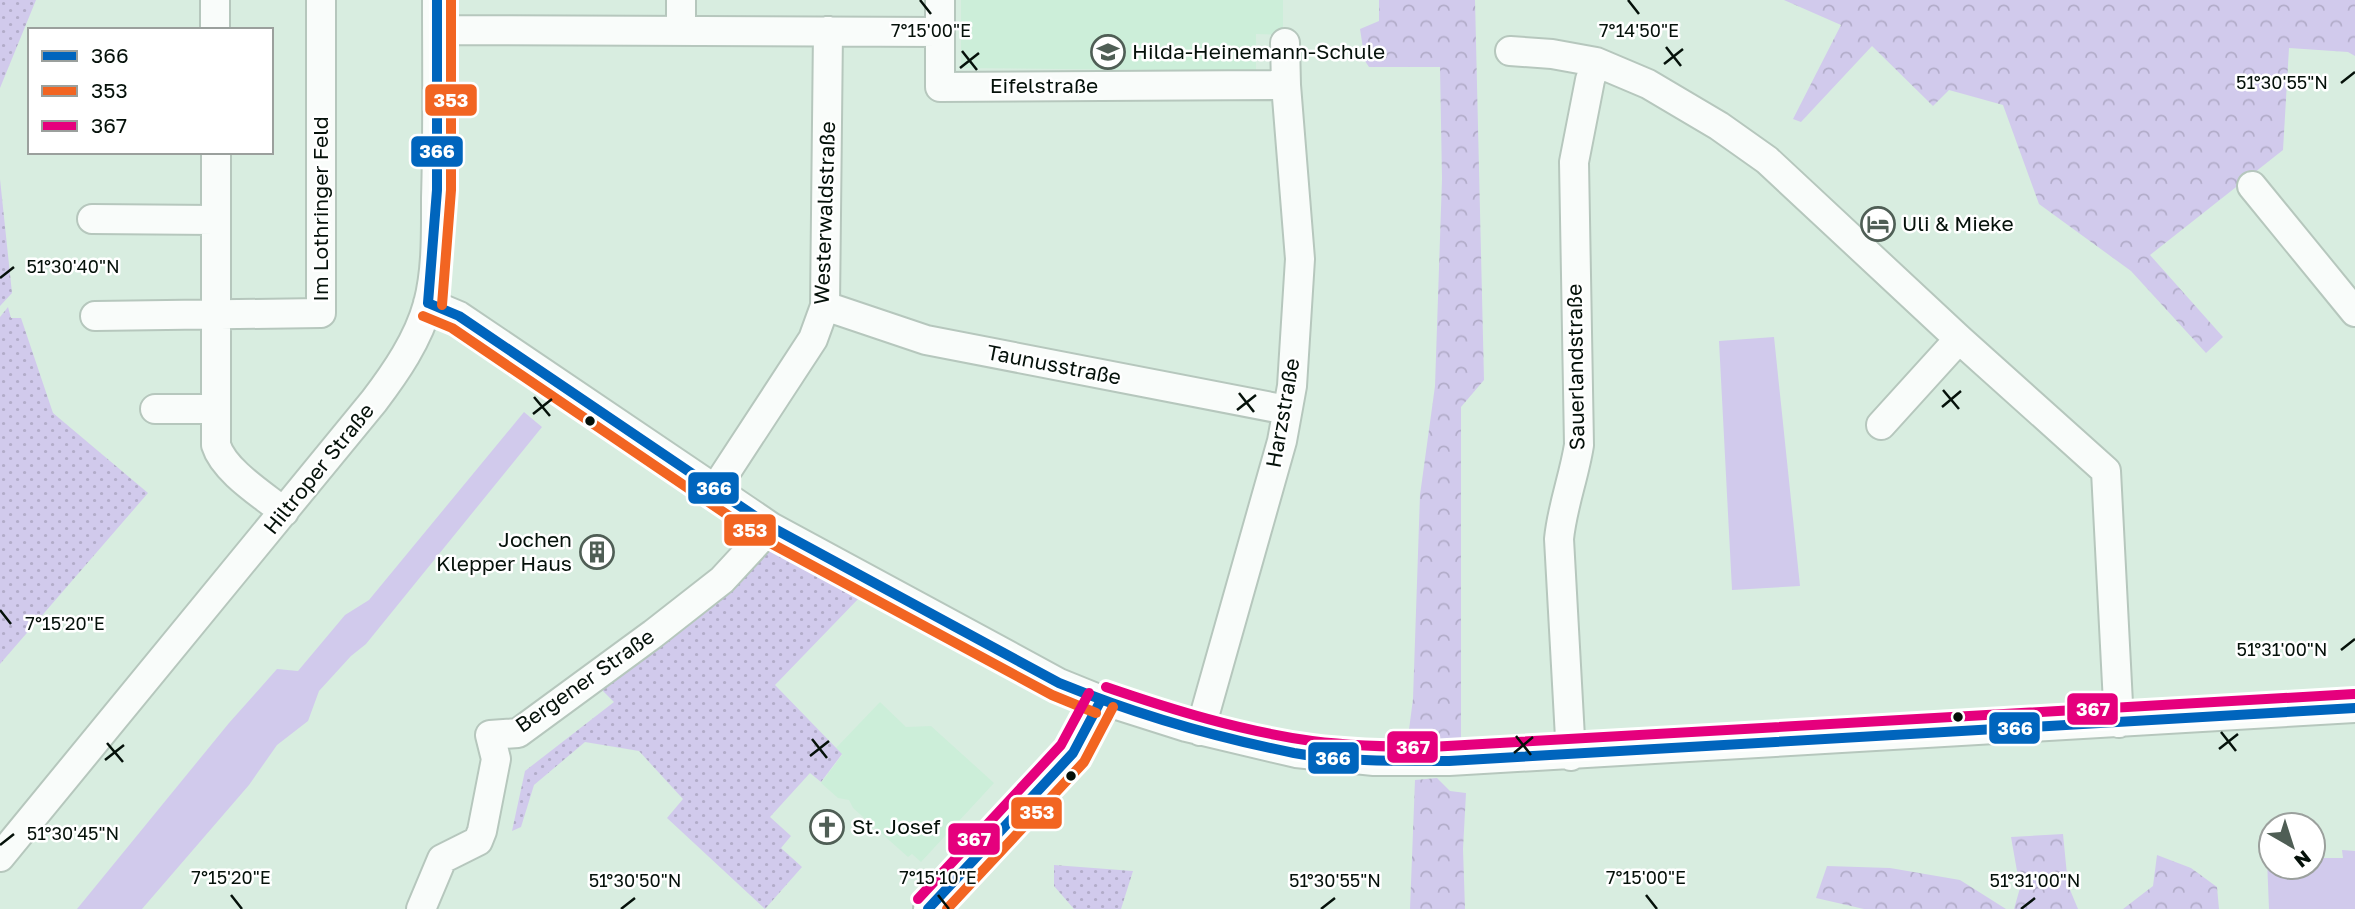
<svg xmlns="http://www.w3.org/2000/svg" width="2355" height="909" viewBox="0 0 2355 909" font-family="'Golos Text',sans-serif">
  <defs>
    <pattern id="grass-dots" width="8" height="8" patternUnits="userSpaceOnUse" patternTransform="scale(1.75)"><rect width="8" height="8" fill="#d1caec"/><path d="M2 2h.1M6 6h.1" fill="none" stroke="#b2acc9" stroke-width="1.8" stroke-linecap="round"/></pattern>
    <pattern id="forest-crowns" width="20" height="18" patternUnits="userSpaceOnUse" patternTransform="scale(1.75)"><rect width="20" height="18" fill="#d1caec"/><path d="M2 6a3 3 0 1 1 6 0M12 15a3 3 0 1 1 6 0" fill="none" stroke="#b2acc9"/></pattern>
  </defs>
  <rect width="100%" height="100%" fill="#d8ede0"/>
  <path fill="#cceed9" d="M 961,0 L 1283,0 L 1283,35 L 1256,34 L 1256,71 L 961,68 Z
    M 880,702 L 906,727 L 931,726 L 994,783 L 921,862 L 912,854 L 908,857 L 853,808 L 849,800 L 838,798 L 821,783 L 842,755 L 836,748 Z"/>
  <path fill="url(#grass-dots)" d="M 0,0 L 36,0 L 0,88 Z
    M 0,179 L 12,293 L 0,306 Z
    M 8,307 L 11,318 L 21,318 L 53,413 L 148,493 L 0,664 L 0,317 Z
    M 767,547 L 860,597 L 775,685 L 842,754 L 821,782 L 810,773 L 770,817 L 791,836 L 781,848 L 802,867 L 765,909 L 667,818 L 683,799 L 639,751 L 585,742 L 534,785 L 521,827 L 512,831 L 525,771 L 614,702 L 600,688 Z
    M 1054,865 L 1133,871 L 1121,909 L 1074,909 L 1054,886 Z"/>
  <path fill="url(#forest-crowns)" d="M 1379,0 L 1475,0 L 1484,380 L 1461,407 L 1461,738 L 1434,744 L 1407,745 L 1413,699 L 1420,495 L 1435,386 L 1442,179 L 1440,67 L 1369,67 L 1365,61 L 1360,29 L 1379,21 Z
    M 1784,0 L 2355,0 L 2355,56 L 2348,52 L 2289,48 L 2283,150 L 2150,255 L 2223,337 L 2206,353 L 2131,271 L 2039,204 L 2003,105 L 1949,90 L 1933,106 L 1872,46 L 1801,122 L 1793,119 L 1841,25 Z
    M 1437,778 L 1450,791 L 1466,793 L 1463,849 L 1465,909 L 1410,909 L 1415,780 Z
    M 2063,834 L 2068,885 L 2078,909 L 2014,909 L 2020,888 L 2011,837 Z
    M 2157,855 L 2191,868 L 2217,887 L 2219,909 L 2123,909 L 2153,886 Z
    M 1827,866 L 1890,868 L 1960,880 L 2006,909 L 1864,909 L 1816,898 Z"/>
  <path fill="#d1caec" d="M 1774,337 L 1800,586 L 1732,590 L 1719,341 Z
    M 524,412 L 542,427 L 366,644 L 351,656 L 319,691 L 308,721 L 277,745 L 249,785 L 142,909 L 77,909 L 229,723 L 277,669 L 298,671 L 345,615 L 369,600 Z
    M 2342,850 L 2355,851 L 2355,909 L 2269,909 L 2267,859 L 2271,859 L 2271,867 L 2313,867 L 2313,858 L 2343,858 Z"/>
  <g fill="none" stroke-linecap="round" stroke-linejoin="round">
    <g stroke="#b6c7bd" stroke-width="32">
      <path id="minor" d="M 940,0 L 940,87 L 1286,85
        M 215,30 L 215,0
        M 437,30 L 940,32
        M 681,31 L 681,0
        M 1510,51 L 1552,54 L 1596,62 L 1648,84 L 1719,126 L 1767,160 L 1959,339 L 2106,471 L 2119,723
        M 216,152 L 216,445 C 224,471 263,495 284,512
        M 2252,186 L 2355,312
        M 92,219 L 214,220
        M 428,303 L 459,316 L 771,527 L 1059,683 L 1101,700 L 1186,727 L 1296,753 L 1374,761 L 1449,761 L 2355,708
        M 825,306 L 926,340 L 1287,410
        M 95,316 L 321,313 L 321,0
        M 155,409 L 216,409
        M 1881,425 L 1959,339
        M 715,489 L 813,339 L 825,306 L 828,31
        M 1200,731 L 1282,441 L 1292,386 L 1300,259 L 1286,85 L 1285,43
        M 1571,756 L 1559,539 C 1562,507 1574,477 1579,445 L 1574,162 L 1590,80 L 1596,62
        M 0,857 L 374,401 C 396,372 418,340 428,304 C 437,270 436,232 436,198 C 438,132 437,66 437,0
        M 421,909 L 442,859 L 478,841 L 482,831 L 496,759 L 490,735 L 518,733 L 653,634 L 722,580 L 771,527
        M 928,909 L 1073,753 L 1101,700"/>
    </g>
    <use href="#minor" stroke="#f9fcfa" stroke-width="28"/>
    <g stroke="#fff" stroke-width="16">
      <path id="bus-1" d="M 428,303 L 459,316 L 771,527 L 1059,683 C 1135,714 1214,737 1294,753 C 1345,762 1398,761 1449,761 L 2355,708
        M 428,303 L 437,190 L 437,0
        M 928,909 L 1073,753 L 1101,700"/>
    </g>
    <g stroke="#fff" stroke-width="16">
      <path id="bus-2" d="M 442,305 L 451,190 L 451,0
        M 423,316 L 452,328 L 763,539 L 1052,695 L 1096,713
        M 947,909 L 1084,762 L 1113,707"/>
    </g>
    <g stroke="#fff" stroke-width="16">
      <path id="bus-3" d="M 1106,687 C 1173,710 1241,731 1312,741 C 1351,746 1390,747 1430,747 L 2354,694
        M 918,899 L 1061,745 L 1089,693"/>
    </g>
    <use href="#bus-1" stroke="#0065bd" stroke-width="10"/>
    <use href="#bus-2" stroke="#f26522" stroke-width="10"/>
    <use href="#bus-3" stroke="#e5007d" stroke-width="10"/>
  </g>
  <path fill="none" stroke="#05110a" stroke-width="2.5" d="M 920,0 L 931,14M 1628,0 L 1639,14M 1666,47 L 1681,66M 962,51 L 977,70M 1664,64 L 1683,49M 960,68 L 979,53M 2341,83 L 2355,72M 0,278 L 14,267M 1943,390 L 1959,409M 1239,393 L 1254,412M 534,397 L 550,416M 1942,407 L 1961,391M 1237,410 L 1256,395M 533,414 L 552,399M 0,610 L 11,624M 2341,650 L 2355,639M 2221,732 L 2236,751M 1516,736 L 1531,755M 812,739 L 827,758M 107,743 L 123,762M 2219,749 L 2238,734M 1514,753 L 1533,737M 810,756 L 829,741M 105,760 L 124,745M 0,845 L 14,834M 231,895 L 242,909M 938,895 L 949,909M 1646,895 L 1657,909M 621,909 L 635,898M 1321,909 L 1335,898M 2021,909 L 2035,898"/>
  <defs>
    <g id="school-ring" transform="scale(1.75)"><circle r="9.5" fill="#fff" stroke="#4f5e55" stroke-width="1.5"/><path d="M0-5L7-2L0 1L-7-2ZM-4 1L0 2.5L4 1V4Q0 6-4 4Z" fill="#4f5e55"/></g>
    <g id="hotel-ring" transform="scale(1.75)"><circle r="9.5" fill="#fff" stroke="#4f5e55" stroke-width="1.5"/><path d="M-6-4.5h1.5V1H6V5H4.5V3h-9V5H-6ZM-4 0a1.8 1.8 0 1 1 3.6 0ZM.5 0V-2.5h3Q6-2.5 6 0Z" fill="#4f5e55"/></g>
    <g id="building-ring" transform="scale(1.75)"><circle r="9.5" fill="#fff" stroke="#4f5e55" stroke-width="1.5"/><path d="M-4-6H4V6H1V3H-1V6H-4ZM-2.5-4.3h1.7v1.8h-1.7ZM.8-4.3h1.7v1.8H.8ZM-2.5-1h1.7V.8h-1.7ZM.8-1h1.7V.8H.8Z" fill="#4f5e55"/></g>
    <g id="church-ring" transform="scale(1.75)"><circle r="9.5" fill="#fff" stroke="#4f5e55" stroke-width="1.5"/><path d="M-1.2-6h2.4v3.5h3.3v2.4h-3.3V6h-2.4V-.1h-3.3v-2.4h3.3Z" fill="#4f5e55"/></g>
  </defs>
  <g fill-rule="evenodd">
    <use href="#school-ring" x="1108" y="52"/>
    <use href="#hotel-ring" x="1878" y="224"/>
    <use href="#building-ring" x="597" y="552"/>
    <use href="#church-ring" x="827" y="827"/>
  </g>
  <g fill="#05110a" stroke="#fff" stroke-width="2.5">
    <circle cx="590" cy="421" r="6"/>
    <circle cx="1958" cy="717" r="6"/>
    <circle cx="1071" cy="776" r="6"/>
  </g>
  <g text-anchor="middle" stroke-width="5" stroke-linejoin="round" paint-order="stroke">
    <g font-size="21" fill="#05110a" stroke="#fff" text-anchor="start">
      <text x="1132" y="59">Hilda-Heinemann-Schule</text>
      <text x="1902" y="231">Uli &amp; Mieke</text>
      <text x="572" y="547" text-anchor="end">Jochen<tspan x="572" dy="24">Klepper Haus</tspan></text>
      <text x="852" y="834">St. Josef</text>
    </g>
    <g font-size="21" fill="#05110a" stroke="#fff">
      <text x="1044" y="93">Eifelstraße</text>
      <text transform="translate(321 209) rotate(-90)" y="7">Im Lothringer Feld</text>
      <text transform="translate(825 213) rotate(-88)" y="7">Westerwaldstraße</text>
      <text transform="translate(1054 365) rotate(11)" y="7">Taunusstraße</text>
      <text transform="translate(1576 367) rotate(-91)" y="7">Sauerlandstraße</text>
      <text transform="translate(1283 413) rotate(-80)" y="7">Harzstraße</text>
      <text transform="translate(319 469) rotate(-51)" y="7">Hiltroper Straße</text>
      <text transform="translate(585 681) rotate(-35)" y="7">Bergener Straße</text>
    </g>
  </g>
  <g font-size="18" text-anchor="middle" fill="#05110a" stroke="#fff" stroke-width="5" stroke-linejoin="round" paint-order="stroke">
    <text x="931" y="37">7°15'00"E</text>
    <text x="1639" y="37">7°14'50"E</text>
    <text x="2282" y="89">51°30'55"N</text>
    <text x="73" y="273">51°30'40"N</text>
    <text x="65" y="630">7°15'20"E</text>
    <text x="2282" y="656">51°31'00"N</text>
    <text x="73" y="840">51°30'45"N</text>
    <text x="231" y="884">7°15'20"E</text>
    <text x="938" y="884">7°15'10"E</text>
    <text x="1646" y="884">7°15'00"E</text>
    <text x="635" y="887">51°30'50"N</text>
    <text x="1335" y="887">51°30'55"N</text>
    <text x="2035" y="887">51°31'00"N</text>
  </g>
  <g stroke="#fff" stroke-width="2.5">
    <rect x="424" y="83" width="54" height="34" rx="7" fill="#f26522"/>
    <rect x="410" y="135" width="54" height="33" rx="7" fill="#0065bd"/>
    <rect x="687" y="471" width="53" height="34" rx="7" fill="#0065bd"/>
    <rect x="723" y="513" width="54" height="34" rx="7" fill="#f26522"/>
    <rect x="2066" y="692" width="53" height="34" rx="7" fill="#e5007d"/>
    <rect x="1988" y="711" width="53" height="34" rx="7" fill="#0065bd"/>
    <rect x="1386" y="730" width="53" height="34" rx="7" fill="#e5007d"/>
    <rect x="1307" y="741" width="53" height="34" rx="7" fill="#0065bd"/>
    <rect x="1010" y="796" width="53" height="34" rx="7" fill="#f26522"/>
    <rect x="947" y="822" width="54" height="34" rx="7" fill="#e5007d"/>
  </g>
  <g font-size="19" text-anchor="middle" font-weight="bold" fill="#fff">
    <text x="451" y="107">353</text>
    <text x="437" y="158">366</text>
    <text x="714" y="495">366</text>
    <text x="750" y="537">353</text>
    <text x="2093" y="716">367</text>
    <text x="2015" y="735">366</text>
    <text x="1413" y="754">367</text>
    <text x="1333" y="765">366</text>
    <text x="1037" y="819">353</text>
    <text x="974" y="846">367</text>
  </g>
  <rect x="28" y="28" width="245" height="126" fill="#ffffff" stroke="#9ba09d" stroke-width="2"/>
  <rect x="42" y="51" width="35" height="10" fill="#0065bd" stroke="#9ba09d" stroke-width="2"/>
  <text x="91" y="63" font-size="21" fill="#05110a">366</text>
  <rect x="42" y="86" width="35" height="10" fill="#f26522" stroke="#9ba09d" stroke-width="2"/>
  <text x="91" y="98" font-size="21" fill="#05110a">353</text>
  <rect x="42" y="121" width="35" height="10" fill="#e5007d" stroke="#9ba09d" stroke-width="2"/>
  <text x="91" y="133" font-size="21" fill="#05110a">367</text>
  <g transform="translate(2292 846) rotate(141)"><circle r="33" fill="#ffffff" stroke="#9ba09d" stroke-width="2"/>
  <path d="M0-5L12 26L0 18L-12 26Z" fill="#4f5e55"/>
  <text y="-10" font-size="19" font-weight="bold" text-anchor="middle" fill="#05110a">N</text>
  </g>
</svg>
